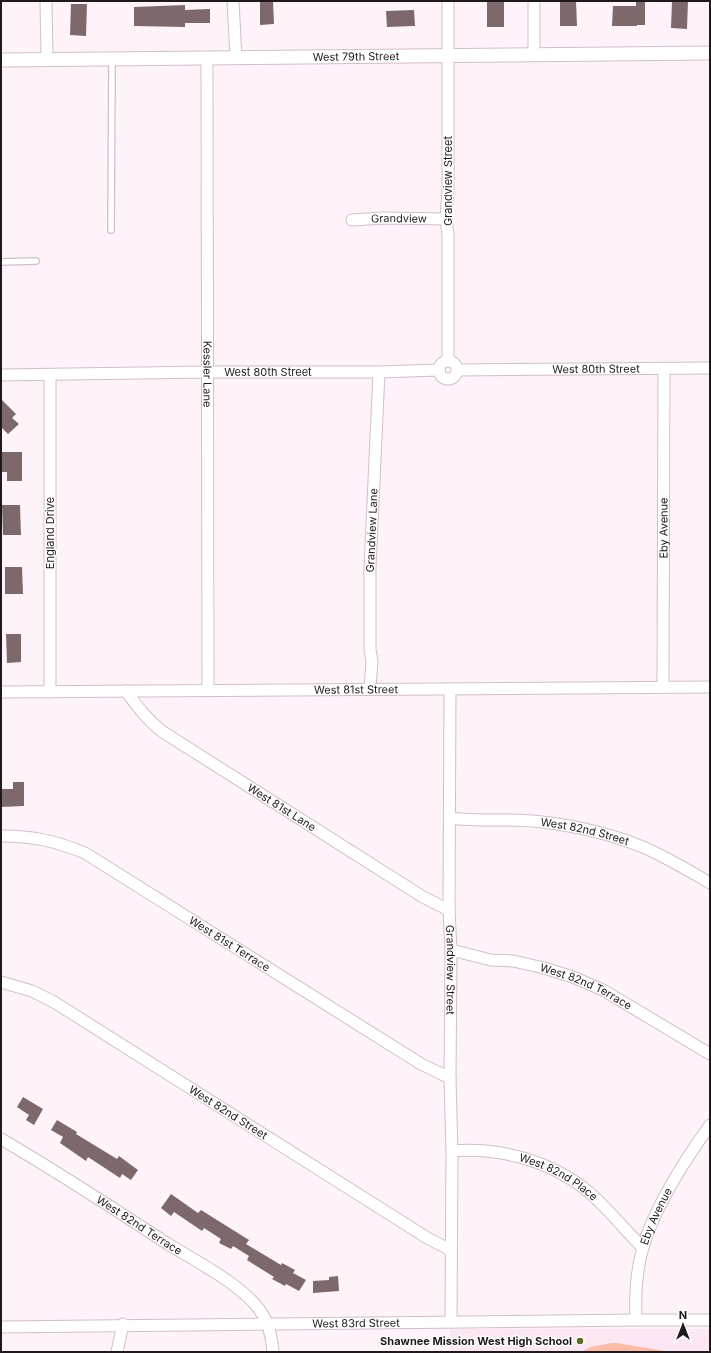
<svg xmlns="http://www.w3.org/2000/svg" width="711" height="1353" viewBox="0 0 711 1353" font-family="Inter,sans-serif">
  <rect width="100%" height="100%" fill="#fff3fa"/>
  <path fill="#fce6f3" d="M 450,1329 L 710,1329 L 710,1352 L 450,1352 Z"/>
  <path fill="#fbbca9" d="M 611,1343 L 617,1343 L 670,1352 L 581,1352 L 591,1347 Z"/>
  <path fill="#7d696c" d="M 260,1 L 273,1 L 274,24 L 260,25 Z
    M 487,1 L 504,1 L 504,27 L 487,27 Z
    M 560,1 L 576,1 L 577,26 L 560,26 Z
    M 672,1 L 688,1 L 687,29 L 671,28 Z
    M 636,2 L 645,2 L 645,25 L 637,25 L 637,26 L 612,26 L 613,6 L 636,6 Z
    M 71,4 L 87,4 L 86,36 L 70,35 Z
    M 185,5 L 185,10 L 210,9 L 210,23 L 185,23 L 185,27 L 134,26 L 134,7 Z
    M 414,10 L 415,26 L 387,27 L 386,11 Z
    M 1,399 L 16,414 L 12,418 L 19,424 L 8,434 L 1,427 Z
    M 2,452 L 22,452 L 22,481 L 7,481 L 7,472 L 1,472 Z
    M 2,505 L 20,505 L 21,535 L 3,535 Z
    M 5,567 L 22,567 L 23,594 L 5,594 Z
    M 6,634 L 21,634 L 21,662 L 7,663 Z
    M 13,782 L 24,782 L 24,806 L 1,807 L 1,789 L 13,789 Z
    M 23,1097 L 43,1109 L 34,1125 L 26,1120 L 29,1115 L 17,1107 Z
    M 57,1120 L 77,1132 L 76,1134 L 117,1159 L 119,1156 L 138,1170 L 131,1180 L 122,1174 L 120,1178 L 88,1157 L 86,1161 L 60,1143 L 63,1137 L 51,1130 Z
    M 171,1194 L 198,1213 L 201,1210 L 249,1240 L 246,1244 L 281,1265 L 282,1263 L 295,1270 L 293,1273 L 306,1280 L 299,1291 L 286,1284 L 285,1286 L 272,1279 L 274,1277 L 247,1260 L 249,1256 L 233,1246 L 231,1249 L 219,1243 L 221,1239 L 204,1228 L 202,1231 L 174,1212 L 171,1216 L 161,1208 Z
    M 338,1276 L 339,1291 L 313,1293 L 313,1281 L 329,1280 L 329,1277 Z"/>
  <g fill="none" stroke-linecap="round" stroke-linejoin="round">
    <g stroke="#d1beca" stroke-width="8">
      <path id="service" d="M 111,230 L 112,59
        M 1,262 L 36,261"/>
    </g>
    <g stroke="#d1beca" stroke-width="13">
      <g id="minor">
        <path d="M 46,1 L 47,59"/>
        <path d="M 233,1 L 236,58"/>
        <path d="M 448,1 L 448,190 L 446,219 L 448,235 L 448,361"/>
        <path d="M 534,1 L 534,55"/>
        <path id="s1" d="M 207,58 L 208,690"/>
        <path id="s2" d="M 352,220 L 383,218 L 446,219"/>
        <circle cx="448" cy="370" r="9"/>
        <path id="s3" d="M 458,370 L 710,368"/>
        <path id="s4" d="M 1,375 L 208,372 L 379,372 L 439,370"/>
        <path d="M 50,375 L 50,692"/>
        <path id="s5" d="M 663,687 L 664,368"/>
        <path id="s6" d="M 370,688 L 372,661 L 370,650 L 370,568 L 379,372"/>
        <path id="s7" d="M 450,689 L 449,910 L 451,950 L 450,1078 L 452,1151 L 451,1322"/>
        <path id="s8" d="M 126,691 C 137,706 147,720 163,732 L 423,897 L 449,910"/>
        <path id="s9" d="M 1,692 L 710,687"/>
        <path id="s10" d="M 450,818 C 481,822 512,818 542,822 C 576,826 611,834 643,847 C 666,857 688,870 710,883"/>
        <path id="s11" d="M 1,836 C 34,836 55,841 85,853 L 421,1064 L 450,1078"/>
        <path id="s12" d="M 451,950 L 491,960 L 513,961 L 544,968 L 573,977 L 603,990 L 710,1054"/>
        <path id="s13" d="M 1,982 L 32,991 L 54,1002 L 429,1239 L 451,1250"/>
        <path id="s14" d="M 1,1139 C 58,1172 113,1208 168,1244 C 197,1262 239,1283 259,1309 C 269,1322 272,1337 273,1352"/>
        <path id="s15" d="M 452,1151 C 500,1147 552,1161 590,1193 C 609,1210 625,1230 643,1248"/>
        <path id="s16" d="M 636,1320 C 635,1296 636,1271 643,1247 C 655,1206 685,1160 710,1125"/>
        <path id="s17" d="M 1,1327 L 636,1320 L 710,1320"/>
        <path d="M 117,1352 L 123,1324"/>
      </g>
    </g>
    <g stroke="#d1beca" stroke-width="15">
      <g id="tertiary">
        <path id="s18" d="M 1,60 L 710,53"/>
      </g>
    </g>
    <use href="#service" stroke="#fff" stroke-width="5.5"/>
    <use href="#minor" stroke="#fff" stroke-width="11"/>
    <use href="#tertiary" stroke="#fff" stroke-width="13"/>
  </g>
  <circle fill="#596e1d" stroke="#fff" stroke-width="1.5" cx="580" cy="1341" r="4"/>
  <g text-anchor="middle" stroke-width="3" stroke-linejoin="round" paint-order="stroke">
    <g font-size="11" fill="#1f191d" stroke="#fff">
      <text dy="4" stroke="none"><textPath href="#s18" startOffset="355">West 79th Street</textPath></text>
      <text transform="translate(448 181) rotate(-90)" y="4">Grandview Street</text>
      <text dy="4" stroke="none"><textPath href="#s2" startOffset="47">Grandview</textPath></text>
      <text dy="4" stroke="none"><textPath href="#s3" startOffset="138">West 80th Street</textPath></text>
      <text dy="4" stroke="none"><textPath href="#s4" startOffset="267">West 80th Street</textPath></text>
      <text dy="4" stroke="none"><textPath href="#s1" startOffset="316">Kessler Lane</textPath></text>
      <text dy="4" stroke="none"><textPath href="#s5" startOffset="159">Eby Avenue</textPath></text>
      <text dy="4" stroke="none"><textPath href="#s6" startOffset="158">Grandview Lane</textPath></text>
      <text transform="translate(50 533) rotate(-90)" y="4">England Drive</text>
      <text dy="4" stroke="none"><textPath href="#s9" startOffset="355">West 81st Street</textPath></text>
      <text dy="4" stroke="none"><textPath href="#s8" startOffset="196">West 81st Lane</textPath></text>
      <text dy="4" stroke="none"><textPath href="#s10" startOffset="136">West 82nd Street</textPath></text>
      <text dy="4" stroke="none"><textPath href="#s11" startOffset="257">West 81st Terrace</textPath></text>
      <text dy="4" stroke="none"><textPath href="#s7" startOffset="281">Grandview Street</textPath></text>
      <text dy="4" stroke="none"><textPath href="#s12" startOffset="141">West 82nd Terrace</textPath></text>
      <text dy="4" stroke="none"><textPath href="#s13" startOffset="263">West 82nd Street</textPath></text>
      <text dy="4" stroke="none"><textPath href="#s15" startOffset="112">West 82nd Place</textPath></text>
      <text dy="4" stroke="none"><textPath href="#s16" startOffset="107">Eby Avenue</textPath></text>
      <text dy="4" stroke="none"><textPath href="#s14" startOffset="163">West 82nd Terrace</textPath></text>
      <text dy="4" stroke="none"><textPath href="#s17" startOffset="355">West 83rd Street</textPath></text>
    </g>
    <g font-size="11" font-weight="bold" fill="#1f191d" stroke="#fff" text-anchor="end">
      <text x="572" y="1345">Shawnee Mission West High School</text>
    </g>
  </g>
  <rect width="711" height="1353" fill="none" stroke="#1f191d" stroke-width="4"/>
  <g transform="translate(683 1325)" stroke="#ffffff" stroke-width="3" paint-order="stroke">
  <path d="M0-3L7 15L0 10L-7 15Z" fill="#1f191d"/>
  <text y="-6" font-size="11" font-weight="bold" text-anchor="middle" fill="#1f191d">N</text>
  </g>
</svg>
